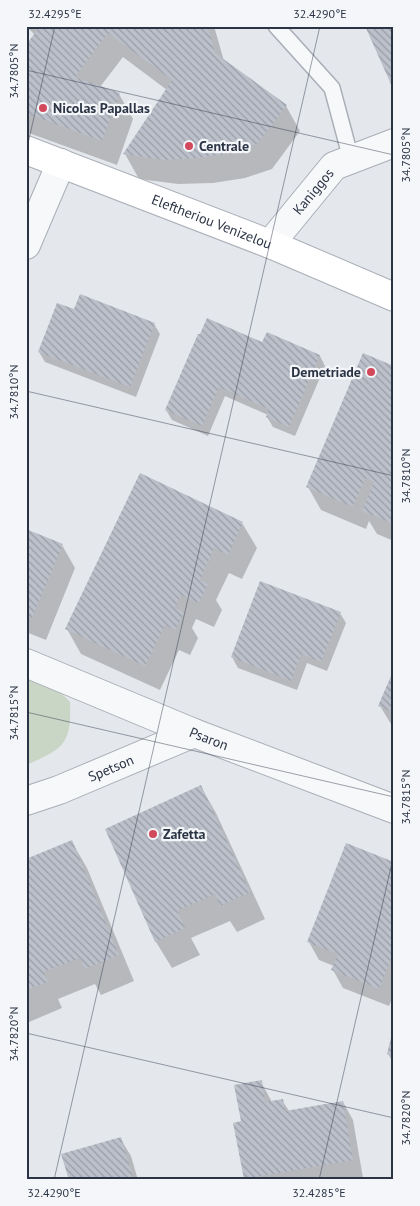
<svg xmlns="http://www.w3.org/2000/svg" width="420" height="1206" viewBox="0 0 420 1206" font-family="'PT Sans',sans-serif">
  <defs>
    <pattern id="building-back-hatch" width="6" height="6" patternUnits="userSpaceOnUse" patternTransform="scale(1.25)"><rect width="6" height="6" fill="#bbc0ca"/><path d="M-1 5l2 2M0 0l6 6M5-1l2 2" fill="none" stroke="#989da6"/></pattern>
  </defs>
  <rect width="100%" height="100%" fill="#e4e7ec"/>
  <path fill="#c9d6c5" d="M 26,678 L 57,689 L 70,702 C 72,744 63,749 26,765 Z"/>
  <path fill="#0003" d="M 26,26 L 214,26 L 224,61 L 286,106 L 300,131 L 272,169 L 245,178 L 213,183 L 178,184 L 139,179 L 125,154 L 167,90 L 123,57 L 100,87 L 119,94 L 133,119 L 117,165 L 26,132 L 26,47 L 35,35 Z
    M 74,311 L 154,324 L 160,334 L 136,397 L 45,362 L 39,352 Z
    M 268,334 L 320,356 L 325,366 L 295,436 L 273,427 L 267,417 L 268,415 L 225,396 L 208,436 L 172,420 L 166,410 L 263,344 Z
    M 394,368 L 394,541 L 377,534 L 369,521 L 366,529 L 321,510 L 308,487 Z
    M 242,523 L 257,548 L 242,579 L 229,573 L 216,600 L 222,610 L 214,627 L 196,619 L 192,628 L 198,638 L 190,655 L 179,650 L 160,690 L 81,654 L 67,629 Z
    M 26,531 L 62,545 L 75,568 L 46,640 L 26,632 Z
    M 340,613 L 346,623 L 327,671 L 307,663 L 297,690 L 238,668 L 232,657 Z
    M 394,672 L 394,729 L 380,706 Z
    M 201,787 L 216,813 L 265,919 L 237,932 L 230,921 L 191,938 L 200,955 L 172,968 L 156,942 L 107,830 Z
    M 72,842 L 87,868 L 134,981 L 101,995 L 95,984 L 58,999 L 62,1008 L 29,1022 L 26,1017 L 26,861 Z
    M 394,863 L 394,994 L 389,1006 L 343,988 L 333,970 L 334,966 L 319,960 L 309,942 Z
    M 394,1032 L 394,1064 L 388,1054 Z
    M 261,1082 L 272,1102 L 282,1100 L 289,1111 L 343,1102 L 353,1120 L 363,1178 L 355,1180 L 245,1180 L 242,1122 Z
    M 120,1138 L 131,1156 L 138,1180 L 70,1180 Z
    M 26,1169 L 30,1180 L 26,1180 Z"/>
  <path fill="url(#building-back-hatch)" d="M 40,26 L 208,26 L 215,53 L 287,105 L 257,144 L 230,153 L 198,158 L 163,160 L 123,154 L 172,80 L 108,33 L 75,77 L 120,93 L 102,141 L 26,113 L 26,45 Z
    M 365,26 L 394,26 L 394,91 Z
    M 80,294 L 155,323 L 130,387 L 38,352 L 57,303 L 74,309 Z
    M 207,318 L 262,342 L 267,332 L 320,355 L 289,427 L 266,417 L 269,409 L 219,387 L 202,426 L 165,410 L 198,334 L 200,334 Z
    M 363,353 L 394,366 L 394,524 L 362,511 L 374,482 L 365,478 L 353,507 L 306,487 Z
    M 140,473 L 243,522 L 228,555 L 214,548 L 200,580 L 208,584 L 199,603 L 181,595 L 175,608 L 184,612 L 175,630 L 165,625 L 145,666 L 65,629 Z
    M 26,529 L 63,544 L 32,618 L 26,615 Z
    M 260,581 L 341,612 L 321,662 L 301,654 L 291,681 L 231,657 Z
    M 394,669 L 394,713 L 378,706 Z
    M 201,785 L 250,892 L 220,906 L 215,894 L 177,911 L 185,928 L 155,942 L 105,829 Z
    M 72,840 L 119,955 L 84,969 L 80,958 L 43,972 L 48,982 L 26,990 L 26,859 Z
    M 346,843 L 394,862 L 394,951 L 379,989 L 331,970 L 338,954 L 307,942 Z
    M 393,1029 L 394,1029 L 394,1056 L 387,1054 Z
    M 262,1080 L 265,1102 L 283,1099 L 285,1111 L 343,1101 L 353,1160 L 244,1179 L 233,1123 L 241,1121 L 234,1085 Z
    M 121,1137 L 134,1180 L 69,1180 L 61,1154 Z"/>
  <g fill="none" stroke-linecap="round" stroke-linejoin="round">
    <g stroke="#a9aeb7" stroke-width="18">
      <path id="service" d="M 276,26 L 332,88 L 351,159"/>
    </g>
    <g stroke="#a9aeb7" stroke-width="30">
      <g id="minor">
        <path d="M 26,245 L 61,163"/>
        <path id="s1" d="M 26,663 L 194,733 L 394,809"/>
        <path id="s2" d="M 26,801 L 59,790 L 194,733"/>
      </g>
    </g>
    <g stroke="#a9aeb7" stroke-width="30">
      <g id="tertiary">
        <path id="s3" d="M 270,244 L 334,166 L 394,143"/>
      </g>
    </g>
    <g stroke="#a9aeb7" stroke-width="30">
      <g id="secondary">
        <path id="s4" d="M 26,150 L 270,244 L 394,297"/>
      </g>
    </g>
    <use href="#service" stroke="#f7f8fa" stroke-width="15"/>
    <use href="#minor" stroke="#f7f8fa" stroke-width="28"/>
    <use href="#tertiary" stroke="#f7f8fa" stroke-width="28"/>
    <use href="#secondary" stroke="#fff" stroke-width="28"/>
  </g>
  <path fill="none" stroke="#2b3445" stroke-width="1" stroke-opacity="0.45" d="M 26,70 L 394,155M 26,152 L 55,26M 26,391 L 394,476M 26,712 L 394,797M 26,1033 L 394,1118M 54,1180 L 320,26M 319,1180 L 394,854"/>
  <g fill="#d1495b" stroke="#f4f6f9" stroke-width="2">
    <circle cx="43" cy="108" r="5"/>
    <circle cx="189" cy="146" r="5"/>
    <circle cx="371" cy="372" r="5"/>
    <circle cx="153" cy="834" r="5"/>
  </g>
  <g text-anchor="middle" stroke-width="4.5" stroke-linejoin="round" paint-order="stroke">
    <g font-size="14" font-weight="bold" fill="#2b3445" stroke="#f4f6f9" text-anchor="start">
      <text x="53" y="113">Nicolas Papallas</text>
      <text x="199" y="151">Centrale</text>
      <text x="361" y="377" text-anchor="end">Demetriade</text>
      <text x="163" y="839">Zafetta</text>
    </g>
    <g font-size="14" fill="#2b3445" stroke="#f4f6f9">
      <text dy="5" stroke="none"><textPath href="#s3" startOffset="68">Kaniggos</textPath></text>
      <text dy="5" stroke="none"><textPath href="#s4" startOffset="199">Eleftheriou Venizelou</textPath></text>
      <text dy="5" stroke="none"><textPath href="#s1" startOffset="198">Psaron</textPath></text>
      <text dy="5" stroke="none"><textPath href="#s2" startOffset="91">Spetson</textPath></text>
    </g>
  </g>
  <rect width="420" height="1206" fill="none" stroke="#f4f6f9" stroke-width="55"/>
  <rect x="28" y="28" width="364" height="1150" fill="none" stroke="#2b3445" stroke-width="2"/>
  <g font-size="12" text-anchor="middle" fill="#2b3445">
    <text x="55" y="18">32.4295°E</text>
    <text x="320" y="18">32.4290°E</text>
    <text transform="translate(14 71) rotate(-90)" y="4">34.7805°N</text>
    <text transform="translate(406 155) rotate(-90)" y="4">34.7805°N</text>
    <text transform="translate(14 392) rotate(-90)" y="4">34.7810°N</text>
    <text transform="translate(406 476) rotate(-90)" y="4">34.7810°N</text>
    <text transform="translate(14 713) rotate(-90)" y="4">34.7815°N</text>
    <text transform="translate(406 797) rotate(-90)" y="4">34.7815°N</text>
    <text transform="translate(14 1034) rotate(-90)" y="4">34.7820°N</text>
    <text transform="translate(406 1118) rotate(-90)" y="4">34.7820°N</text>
    <text x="54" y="1197">32.4290°E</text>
    <text x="319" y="1197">32.4285°E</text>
  </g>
</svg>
